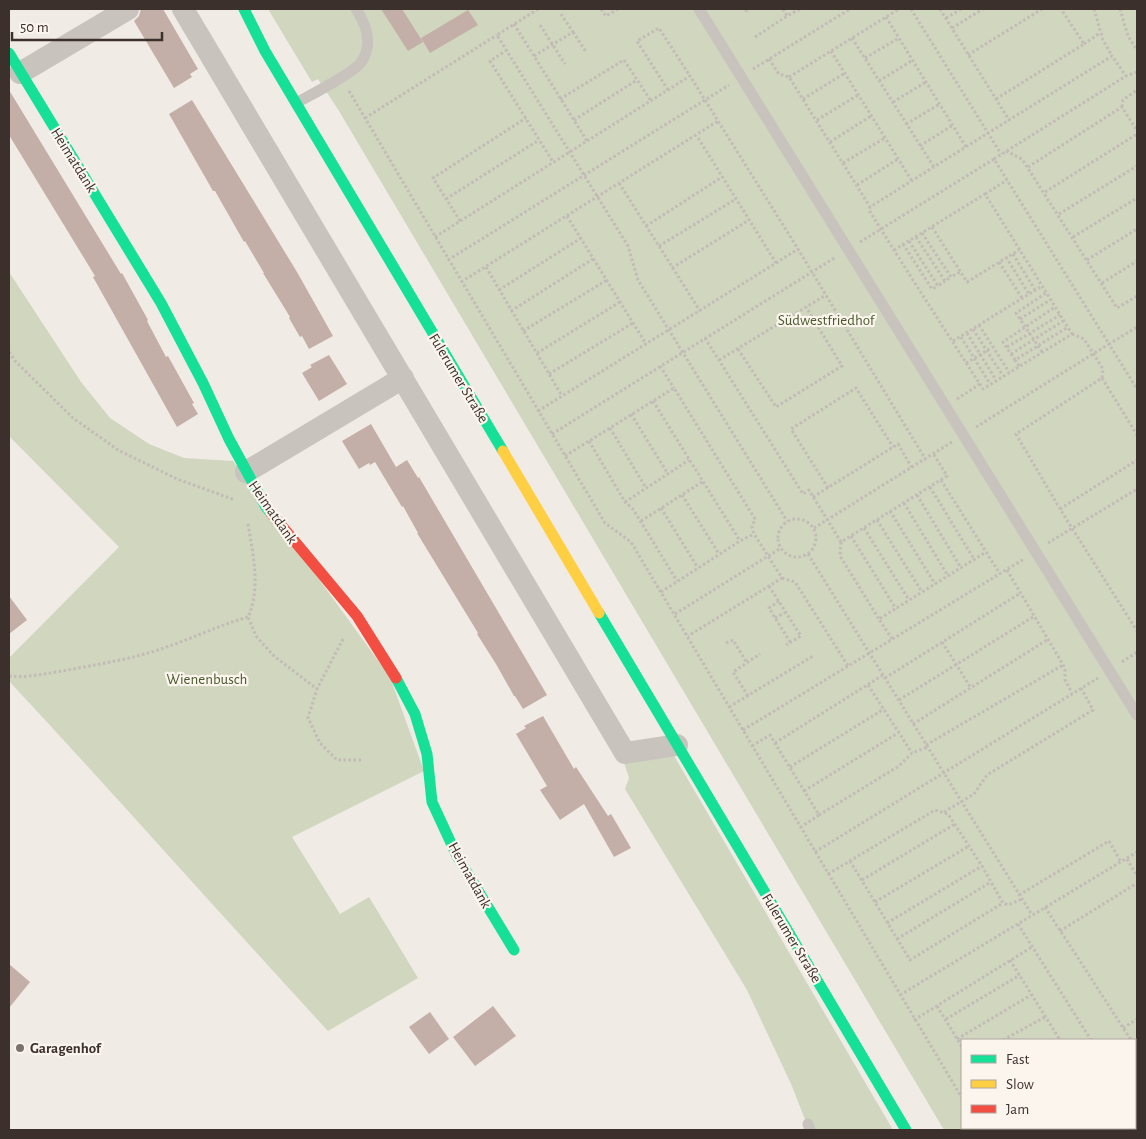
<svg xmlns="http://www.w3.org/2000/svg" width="1146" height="1139" viewBox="0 0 1146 1139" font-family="'Alegreya Sans',sans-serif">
  <rect width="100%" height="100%" fill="#f0ebe5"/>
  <path fill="#d1d6bf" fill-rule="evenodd" d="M 268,9 L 1137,9 L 1137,1130 L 944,1130 L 339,111 L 318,79 L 312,82 ZM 962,1040 L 1135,1040 L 1135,1128 L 962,1128 Z
    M 9,272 L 81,382 L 110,418 L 149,444 L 184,458 L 233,461 L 390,677 L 424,771 L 292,837 L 340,914 L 369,897 L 418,978 L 328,1031 C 221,915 117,797 9,681 L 9,658 L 119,547 L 9,436 Z
    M 670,749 L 893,1130 L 809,1130 L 792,1086 L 747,990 L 625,789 L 629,778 L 622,756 Z"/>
  <path fill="#c3afa7" d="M 141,9 L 163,9 L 198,69 L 190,74 L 192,77 L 174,88 L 134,21 L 139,16 Z
    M 381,9 L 402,9 L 423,42 L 408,51 Z
    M 468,10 L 478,25 L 430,53 L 421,38 Z
    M 9,90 L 121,274 L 122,273 L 148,320 L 147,321 L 166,357 L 168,356 L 194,403 L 192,404 L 198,414 L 177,427 L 93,277 L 95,276 L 9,135 Z
    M 192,100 L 297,272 L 333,336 L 309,349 L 302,336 L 300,337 L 289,318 L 290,317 L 263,273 L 264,273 L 245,241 L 244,242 L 215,191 L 213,191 L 169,114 Z
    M 329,355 L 347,384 L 319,401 L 302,373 L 312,367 L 310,365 Z
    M 371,424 L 396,467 L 407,460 L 418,478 L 419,477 L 547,695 L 523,709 L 515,696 L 514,696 L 496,664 L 477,634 L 478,633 L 417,533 L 418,533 L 403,506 L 402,507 L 375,462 L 370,465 L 369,463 L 359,469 L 342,441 Z
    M 9,596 L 27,620 L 9,634 Z
    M 543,716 L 574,769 L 576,767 L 608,816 L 611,814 L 631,848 L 614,857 L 584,804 L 560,820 L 540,790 L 547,786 L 516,734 L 526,728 L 524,726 Z
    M 9,964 L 30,982 L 9,1008 Z
    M 493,1006 L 516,1036 L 475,1066 L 453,1037 Z
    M 430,1012 L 449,1039 L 429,1054 L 409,1027 Z"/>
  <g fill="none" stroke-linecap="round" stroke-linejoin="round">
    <path stroke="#c2bbb6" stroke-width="3" stroke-dasharray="2.5 2.5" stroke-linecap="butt" d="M 538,9 L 497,35 L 628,246 L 638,280 L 787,521
      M 601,9 L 606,16 L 618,9
      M 783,9 L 787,16 L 800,9
      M 911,9 L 988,133 L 1009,120
      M 940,9 L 1009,120 L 1112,56 L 1126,76
      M 1094,9 L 1103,40 L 1112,56
      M 1120,9 L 1128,36 L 1137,50
      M 745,11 L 749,9
      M 886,17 L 966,147
      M 946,18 L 961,9
      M 514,24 L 587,141
      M 540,25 L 565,64
      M 952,28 L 983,9
      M 573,32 L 586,52
      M 755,37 L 787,16
      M 852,38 L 934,167
      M 1084,44 L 1100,33
      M 507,50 L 490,61 L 553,162
      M 831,51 L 912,181
      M 968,55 L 1042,9
      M 534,56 L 573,32 L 561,14
      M 865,58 L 899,38
      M 769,59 L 779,74 L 789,77 L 870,207
      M 753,69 L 850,9
      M 789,77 L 899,9
      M 879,81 L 913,60
      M 668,90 L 637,41 L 659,28 L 690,76
      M 349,91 L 605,523 L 631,542 L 962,1098
      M 560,99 L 624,60 L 651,101
      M 803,99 L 845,73
      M 996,99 L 1084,44 L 1061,9
      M 893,102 L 926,82
      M 1122,107 L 1123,100 L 1137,90
      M 365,118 L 497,35
      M 574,120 L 637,80
      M 817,120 L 858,95
      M 906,124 L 940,104
      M 830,142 L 871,116
      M 920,146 L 953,125
      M 1006,151 L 1022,159 L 1117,308 L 1137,296
      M 994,159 L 1126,76 L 1137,72
      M 843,163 L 885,138
      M 1028,167 L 1122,107 L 1137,131
      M 619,183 L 700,311
      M 857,185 L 898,159
      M 1045,192 L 1137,134
      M 985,194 L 1007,180
      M 446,199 L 539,140
      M 1059,214 L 1137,166
      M 567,216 L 646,344
      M 460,221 L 433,178 L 526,118
      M 646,226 L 722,177
      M 932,227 L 967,282 L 1019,250
      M 922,233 L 951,277 L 960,272
      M 435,237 L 690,76 L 798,249 L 926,460
      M 916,237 L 945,281 L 951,277
      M 1073,237 L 1137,198
      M 909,241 L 938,286 L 945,281
      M 860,242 L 994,159 L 1109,344 L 1137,327
      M 903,244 L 932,289 L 938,286
      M 659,246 L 736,199
      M 894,250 L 985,194 L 1072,334 L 983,389 C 945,330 906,270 869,210 L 870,207 L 988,133 L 1001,154
      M 1013,254 L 1035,290
      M 1006,257 L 1029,294
      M 448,260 L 729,85
      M 1087,260 L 1137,229
      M 999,262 L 1022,298
      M 776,263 L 798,249
      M 486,267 L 562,396
      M 672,268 L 749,220
      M 461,282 L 718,121
      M 1102,283 L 1137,261
      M 499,290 L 581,238
      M 511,311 L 593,259
      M 1020,319 L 1050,300
      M 979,325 L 1009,372
      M 973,329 L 1003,376
      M 523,331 L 607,280
      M 967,333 L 996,380
      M 1072,334 L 1084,339 L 1103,369 L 1102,378 L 1016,434 L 1060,509 L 1137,631
      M 961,337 L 990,384
      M 705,338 L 803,494 L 809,490 L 841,542 L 947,476 L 934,455
      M 953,341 L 1042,286
      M 1007,347 L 1060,315
      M 738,349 L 776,407 L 842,366 L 806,307
      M 9,352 L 15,361 L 73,418 L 118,450 L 177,479 L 235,500
      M 1042,352 L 1016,313 L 1046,293
      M 537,353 L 620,302
      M 1011,354 L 1063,321
      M 719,360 L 826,295
      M 1015,360 L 1003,342 L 1055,307
      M 966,363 L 993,347
      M 660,366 L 674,388
      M 1019,366 L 1015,360 L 1068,327
      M 549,374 L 633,323
      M 1102,378 L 1137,435
      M 957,399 L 980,384
      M 653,401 L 740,541
      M 538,411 L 776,263 L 697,136
      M 631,414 L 668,474
      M 976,427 L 1109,344 L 1137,389
      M 610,428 L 646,488
      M 552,434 L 836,257
      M 589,441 L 625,502 L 633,509 L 677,581
      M 565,456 L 674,388 L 755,519 L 752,527 L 754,534 L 782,578 L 688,636
      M 941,480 L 1000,574
      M 930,487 L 974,559
      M 828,488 L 791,429 L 856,388 L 893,447
      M 682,495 L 719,554
      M 917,495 L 961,568
      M 813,497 L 898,444 L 912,468
      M 625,502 L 689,460
      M 904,503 L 948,576
      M 661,508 L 698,568
      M 1060,509 L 1137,460
      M 890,511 L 935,584
      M778 538a19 19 0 1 1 38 0a19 19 0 1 1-38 0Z
      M 877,520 L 922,592
      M 641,521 L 702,482
      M 248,524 C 253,554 261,589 248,617 L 256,636 L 274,656 L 317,689
      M 814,528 L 952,442
      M 864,528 L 909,600
      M 851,536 L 896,609
      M 841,542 L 840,556 L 879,619
      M 1048,543 L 1137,489
      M 808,554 L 1032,915
      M 1007,570 L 1065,668 L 1065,680 L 1072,693
      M 782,578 L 795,582 L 848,666
      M 769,586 L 801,636 L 786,645
      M 661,592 L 740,541 L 754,534
      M 779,601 L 769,608 L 790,642
      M 675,614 L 781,548
      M 775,618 L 786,612
      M 343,639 L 317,689 L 308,718 L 320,743 L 337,760 L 363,760
      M 892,639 L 879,619 L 986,552
      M 942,642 L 971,688
      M 726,643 L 733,640 L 747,663
      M 1122,662 L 1137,652
      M 9,676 C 26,678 44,674 62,671 C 94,665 127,660 158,650 C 189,640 217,626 248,617
      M 885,678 L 1019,594
      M 868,685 L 912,753
      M 748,696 L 733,672 L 760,654
      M 899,700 L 1033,617
      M 729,707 L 813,656
      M 913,724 L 1047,640
      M 743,730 L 1024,559
      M 775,743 L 883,675
      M 926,745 L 1063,665
      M 752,746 L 770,735 L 819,815 L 801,827
      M 790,767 L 884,709
      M 804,791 L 898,733
      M 944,812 L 974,794 L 987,775 L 1093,710 L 1081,688
      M 819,815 L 899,766 L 912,753 L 928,747
      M 815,852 L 1098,678
      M 1127,859 L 1137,876
      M 850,861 L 910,960 L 1003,903
      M 828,874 L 935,810 L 948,814 L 982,866 L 1003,903 L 1008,905 L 1022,899
      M 862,880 L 955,824
      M 1019,895 L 1109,841 L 1121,862
      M 875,902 L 969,846
      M 1045,907 L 1131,1040
      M 887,923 L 982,866
      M 1018,924 L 1091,1040
      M 1060,931 L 1137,883
      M 897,939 L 991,882
      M 1010,960 L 1060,1040
      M 900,995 L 1137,852
      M 937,1006 L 962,1047
      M 946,1019 L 1020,975
      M 914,1020 L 1032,947
      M 1123,1028 L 1137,1019
      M 957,1039 L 1031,995
      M 1003,1040 L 1045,1017
      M 1135,1047 L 1137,1051
      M 1135,1082 L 1137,1080
      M 1135,1110 L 1137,1114
      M 980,1128 L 982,1130
      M 1003,1130 L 1007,1128
      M 1054,1130 L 1058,1128
      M 1083,1130 L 1087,1128
      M 1097,1130 L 1101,1128
      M 1111,1130 L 1115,1128"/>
    <path stroke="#c9c3be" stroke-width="11" d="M 699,9 L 1137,715
      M 296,103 C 309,96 356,72 362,61 C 373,44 366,24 356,9
      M 808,1124 L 810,1130"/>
    <path stroke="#c9c3be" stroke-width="22" d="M 183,9 L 625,753 L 677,745
      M 20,73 L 128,9
      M 246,472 L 403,378"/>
    <path stroke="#16e098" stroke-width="11" d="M 244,9 L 265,51 L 503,451
      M 9,53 L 161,303 L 203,383 L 229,439 L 266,507 L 271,513
      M 599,613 L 906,1130
      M 396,678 L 415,714 L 427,754 L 432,802 L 457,856 L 514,950"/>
    <path stroke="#ffcf43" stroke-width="11" d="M 503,451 L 599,613"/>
    <path stroke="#f24e42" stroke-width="11" d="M 271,513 L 357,616 L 396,678"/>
  </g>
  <circle fill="#7a716c" stroke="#fbf5ee" stroke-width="2" cx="20" cy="1048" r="5"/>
  <g text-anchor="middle" stroke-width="4.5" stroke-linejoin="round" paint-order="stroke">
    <g font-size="15" fill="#3b302b" stroke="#fbf5ee">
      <text transform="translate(74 160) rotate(58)" y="5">Heimatdank</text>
      <text transform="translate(459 378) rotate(59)" y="5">Fulerumer Straße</text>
      <text transform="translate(273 512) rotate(55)" y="5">Heimatdank</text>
      <text transform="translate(470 875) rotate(61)" y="5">Heimatdank</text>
      <text transform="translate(792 938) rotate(59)" y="5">Fulerumer Straße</text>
    </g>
    <g font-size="15" fill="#4a5a2e" stroke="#fbf5ee">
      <text x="826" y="325">Südwestfriedhof</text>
      <text x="207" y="684">Wienenbusch</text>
    </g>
    <g font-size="15" font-weight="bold" fill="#3b302b" stroke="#fbf5ee" text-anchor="start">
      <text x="30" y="1053">Garagenhof</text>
    </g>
  </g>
  <rect width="1146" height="1139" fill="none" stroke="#3b302b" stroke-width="20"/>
  <rect x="961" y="1039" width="175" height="90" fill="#fbf5ee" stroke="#aea6a0"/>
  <rect x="971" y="1055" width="25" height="8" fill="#16e098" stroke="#aea6a0"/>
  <text x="1006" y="1064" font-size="15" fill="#3b302b">Fast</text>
  <rect x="971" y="1080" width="25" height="8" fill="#ffcf43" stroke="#aea6a0"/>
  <text x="1006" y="1089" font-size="15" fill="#3b302b">Slow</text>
  <rect x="971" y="1105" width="25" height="8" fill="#f24e42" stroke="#aea6a0"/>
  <text x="1006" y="1114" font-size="15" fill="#3b302b">Jam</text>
  <path d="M12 32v8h150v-8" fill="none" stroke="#3b302b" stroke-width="2.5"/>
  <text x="20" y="32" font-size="15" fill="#3b302b" stroke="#fbf5ee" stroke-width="4" paint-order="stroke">50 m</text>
</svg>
